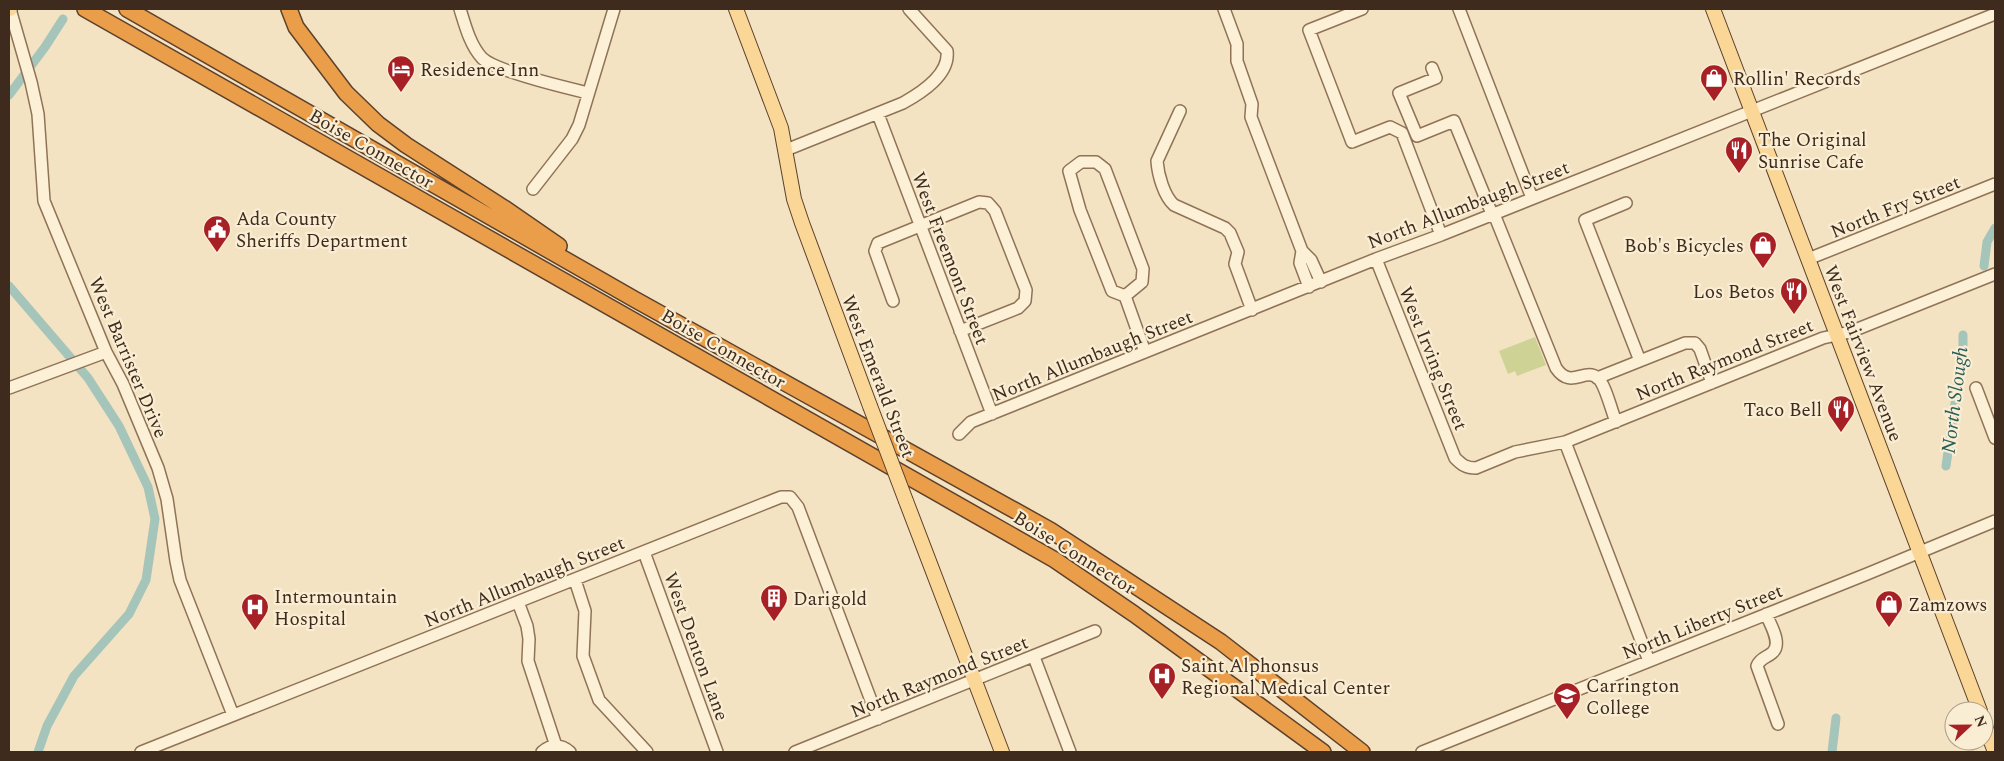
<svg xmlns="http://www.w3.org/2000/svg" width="2004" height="761" viewBox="0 0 2004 761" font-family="Spectral,serif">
  <rect width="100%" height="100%" fill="#f3e3c2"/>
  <path fill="#ced395" d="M 1535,337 L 1546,365 L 1517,376 L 1515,371 L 1508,374 L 1499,351 Z"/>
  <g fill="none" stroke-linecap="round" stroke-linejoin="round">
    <path stroke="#a5c5bb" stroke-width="9" d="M 9,95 L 45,47 L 63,19
      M 1984,266 L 1987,242 L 1995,228
      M 9,286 L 88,378 L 119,426 L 148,487 L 155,519 L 146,580 L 129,614 L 74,676 L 47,726 L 38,752
      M 1946,466 L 1963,348 L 1963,335
      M 1832,752 L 1836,718"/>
    <g stroke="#907357" stroke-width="14">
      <path id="minor" d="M 10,9 L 31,82 L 38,114 L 44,201 L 106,352 L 123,384 L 158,468 L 167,499 L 176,561 L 180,580 L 233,715
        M 460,9 C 465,25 470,45 482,58 C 495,71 567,88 588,93
        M 1224,9 L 1237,44 L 1237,61 L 1252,104 L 1251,117 L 1302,251
        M 1362,9 L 1309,30 L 1352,142 L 1390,127 L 1402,133 L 1441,235
        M 1459,9 L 1532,198
        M 1432,68 L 1436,78 L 1399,93 L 1417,136 L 1454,121 L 1492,214 L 1496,219 L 1556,368 C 1571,390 1584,367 1598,378 C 1605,384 1612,412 1616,422
        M 1180,111 L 1157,161 C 1158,175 1164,196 1174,205 L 1225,228 L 1230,233 L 1238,252 L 1235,264 L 1252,310
        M 878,114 L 992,414
        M 786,150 L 903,103 C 921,93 950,75 947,51 L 909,9
        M 1081,162 L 1096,162 L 1105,169 L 1143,269 L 1142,282 L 1125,296 L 1112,291 L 1080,210 L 1069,171 Z
        M 533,189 L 572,139 L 579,125 L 614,9
        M 1626,203 L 1585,220 L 1640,361
        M 1376,259 L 1455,458 C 1462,465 1466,468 1476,468 L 1515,452 L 1565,442 L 1823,338 L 1850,332 L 1995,274
        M 1808,259 L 1995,184
        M 1309,287 L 1300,263 L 1302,251 L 1311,260 L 1321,282
        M 1125,296 L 1145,352
        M 893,301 L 875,251 L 878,243 L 979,202 L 988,203 L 995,211 L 1026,290 L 1025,301 L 1018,308 L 960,331
        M 1597,378 L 1685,343 L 1695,343 L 1700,349 L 1712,383
        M 9,388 L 106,352
        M 1976,388 L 1995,438
        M 959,434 L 971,422 L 1376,259 L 1441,235 L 1995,14
        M 1565,442 L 1649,661
        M 644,552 L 717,752
        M 575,580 L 585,611 L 583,656 L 599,700 L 647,752
        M 518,602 L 527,626 L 529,639 L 528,661 L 556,746
        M 1766,614 C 1770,624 1783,644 1772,653 C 1766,658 1760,658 1757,666 L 1778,724
        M 1034,657 L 1070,752
        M 141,752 L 781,497 L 790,497 L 798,507 L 878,719
        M 542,752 C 551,744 561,744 570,752
        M 795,752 L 1095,631
        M 1422,752 L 1867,574 L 1995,521"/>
    </g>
    <g stroke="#5d412c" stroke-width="16">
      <path id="major" d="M 9,9 L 10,9
        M 736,9 L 781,128 L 794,199 L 802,223 L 870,406
        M 1713,9 L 1980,711
        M 906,501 L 1002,752
        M 1984,723 L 1995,752"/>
    </g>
    <g stroke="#5d412c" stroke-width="18">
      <path id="highway" d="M 85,9 L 1055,560 L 1134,614 L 1323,752
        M 127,9 L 634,299 L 1050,530 L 1221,642 L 1362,752
        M 289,9 L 296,27 L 346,93 L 378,124 L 406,145 L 504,208 L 559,246"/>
    </g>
    <use href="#minor" stroke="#fcf0d7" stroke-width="11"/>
    <use href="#major" stroke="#fad796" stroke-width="14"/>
    <use href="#highway" stroke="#eb9e4a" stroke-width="15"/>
    <g stroke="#5d412c" stroke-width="16" stroke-linecap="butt">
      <path id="major-bridge" d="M 870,406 L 906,501"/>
    </g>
    <use href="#major-bridge" stroke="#fad796" stroke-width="14"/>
  </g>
  <defs>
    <g id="hotel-pin" transform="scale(1.4375)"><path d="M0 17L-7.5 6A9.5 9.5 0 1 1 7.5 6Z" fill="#a62026" stroke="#f9edd3"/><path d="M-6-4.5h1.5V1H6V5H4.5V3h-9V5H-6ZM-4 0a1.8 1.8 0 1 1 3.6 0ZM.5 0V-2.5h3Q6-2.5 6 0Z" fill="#fff"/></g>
    <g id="shop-pin" transform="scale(1.4375)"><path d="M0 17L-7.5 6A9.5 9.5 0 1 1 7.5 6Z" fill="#a62026" stroke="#f9edd3"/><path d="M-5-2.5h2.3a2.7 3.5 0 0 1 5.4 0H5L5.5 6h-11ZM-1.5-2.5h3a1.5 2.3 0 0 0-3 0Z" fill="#fff"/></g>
    <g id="restaurant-pin" transform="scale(1.4375)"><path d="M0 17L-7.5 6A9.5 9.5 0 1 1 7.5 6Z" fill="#a62026" stroke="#f9edd3"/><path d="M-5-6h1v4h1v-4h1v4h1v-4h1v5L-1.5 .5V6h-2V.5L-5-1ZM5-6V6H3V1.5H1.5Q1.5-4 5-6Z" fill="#fff"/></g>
    <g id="civic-pin" transform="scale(1.4375)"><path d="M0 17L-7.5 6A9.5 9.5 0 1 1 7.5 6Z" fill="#a62026" stroke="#f9edd3"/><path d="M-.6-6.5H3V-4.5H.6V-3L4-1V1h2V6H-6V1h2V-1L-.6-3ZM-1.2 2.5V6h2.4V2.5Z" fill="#fff"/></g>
    <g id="building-pin" transform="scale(1.4375)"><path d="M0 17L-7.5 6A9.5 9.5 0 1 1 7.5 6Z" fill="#a62026" stroke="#f9edd3"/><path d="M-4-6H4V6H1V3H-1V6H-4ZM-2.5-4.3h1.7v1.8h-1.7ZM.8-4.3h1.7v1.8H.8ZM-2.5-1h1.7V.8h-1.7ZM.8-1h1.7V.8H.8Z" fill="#fff"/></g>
    <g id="hospital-pin" transform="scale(1.4375)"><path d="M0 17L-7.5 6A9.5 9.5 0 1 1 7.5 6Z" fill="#a62026" stroke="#f9edd3"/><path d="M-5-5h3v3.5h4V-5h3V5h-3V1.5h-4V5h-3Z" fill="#fff"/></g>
    <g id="university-pin" transform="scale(1.4375)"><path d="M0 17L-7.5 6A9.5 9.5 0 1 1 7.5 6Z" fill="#a62026" stroke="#f9edd3"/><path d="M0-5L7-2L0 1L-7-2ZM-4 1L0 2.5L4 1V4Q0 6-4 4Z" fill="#fff"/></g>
  </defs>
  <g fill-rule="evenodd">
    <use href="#hotel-pin" x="401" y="69"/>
    <use href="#shop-pin" x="1714" y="78"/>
    <use href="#restaurant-pin" x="1739" y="150"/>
    <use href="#civic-pin" x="217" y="229"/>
    <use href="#shop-pin" x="1763" y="245"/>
    <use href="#restaurant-pin" x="1794" y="291"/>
    <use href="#restaurant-pin" x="1841" y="409"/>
    <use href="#building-pin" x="774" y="598"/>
    <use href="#shop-pin" x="1889" y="604"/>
    <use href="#hospital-pin" x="255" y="607"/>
    <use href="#hospital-pin" x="1162" y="676"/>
    <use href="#university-pin" x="1567" y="696"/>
  </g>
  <g text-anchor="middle" stroke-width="4.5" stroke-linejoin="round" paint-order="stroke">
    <g font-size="19" fill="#3e2b1d" stroke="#f9edd3" text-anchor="start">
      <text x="420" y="76">Residence Inn</text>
      <text x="1733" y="85">Rollin' Records</text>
      <text x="1758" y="146">The Original<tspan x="1758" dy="22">Sunrise Cafe</tspan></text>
      <text x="236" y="225">Ada County<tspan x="236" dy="22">Sheriffs Department</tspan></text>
      <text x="1744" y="252" text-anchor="end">Bob's Bicycles</text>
      <text x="1775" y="298" text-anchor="end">Los Betos</text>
      <text x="1822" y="416" text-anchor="end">Taco Bell</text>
      <text x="274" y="603">Intermountain<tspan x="274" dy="22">Hospital</tspan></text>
      <text x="793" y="605">Darigold</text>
      <text x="1908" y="611">Zamzows</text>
      <text x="1181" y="672">Saint Alphonsus<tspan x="1181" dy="22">Regional Medical Center</tspan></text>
      <text x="1586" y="692">Carrington<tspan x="1586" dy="22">College</tspan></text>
    </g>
    <g font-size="19" fill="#3e2b1d" stroke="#f9edd3">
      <text transform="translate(372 148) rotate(30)" y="7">Boise Connector</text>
      <text transform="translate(1468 204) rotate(-21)" y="7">North Allumbaugh Street</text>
      <text transform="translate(1895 206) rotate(-22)" y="7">North Fry Street</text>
      <text transform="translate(951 258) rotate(69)" y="7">West Freemont Street</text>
      <text transform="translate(724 348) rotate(30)" y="7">Boise Connector</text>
      <text transform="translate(1864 353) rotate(69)" y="7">West Fairview Avenue</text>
      <text transform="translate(1092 355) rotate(-22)" y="7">North Allumbaugh Street</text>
      <text transform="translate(129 357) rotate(67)" y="7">West Barrister Drive</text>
      <text transform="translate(1434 358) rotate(68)" y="7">West Irving Street</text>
      <text transform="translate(1724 359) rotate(-22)" y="7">North Raymond Street</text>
      <text transform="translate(879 376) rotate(69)" y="7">West Emerald Street</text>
      <text transform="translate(1075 552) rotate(32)" y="7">Boise Connector</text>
      <text transform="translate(524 581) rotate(-22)" y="7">North Allumbaugh Street</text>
      <text transform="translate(1702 621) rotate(-22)" y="7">North Liberty Street</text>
      <text transform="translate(697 646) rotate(70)" y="7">West Denton Lane</text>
      <text transform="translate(939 676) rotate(-22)" y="7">North Raymond Street</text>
    </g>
    <g font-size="20" font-style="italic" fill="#2a5f5a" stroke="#f9edd3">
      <text transform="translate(1954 400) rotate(-83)" y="7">North Slough</text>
    </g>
  </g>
  <rect width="2004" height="761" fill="none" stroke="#3e2b1d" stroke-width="20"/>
  <g transform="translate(1969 726) rotate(68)"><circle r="24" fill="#f9edd3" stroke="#ae9f8a"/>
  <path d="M0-4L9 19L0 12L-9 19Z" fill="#a62026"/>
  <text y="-8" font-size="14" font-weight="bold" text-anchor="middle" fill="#3e2b1d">N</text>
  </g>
</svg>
